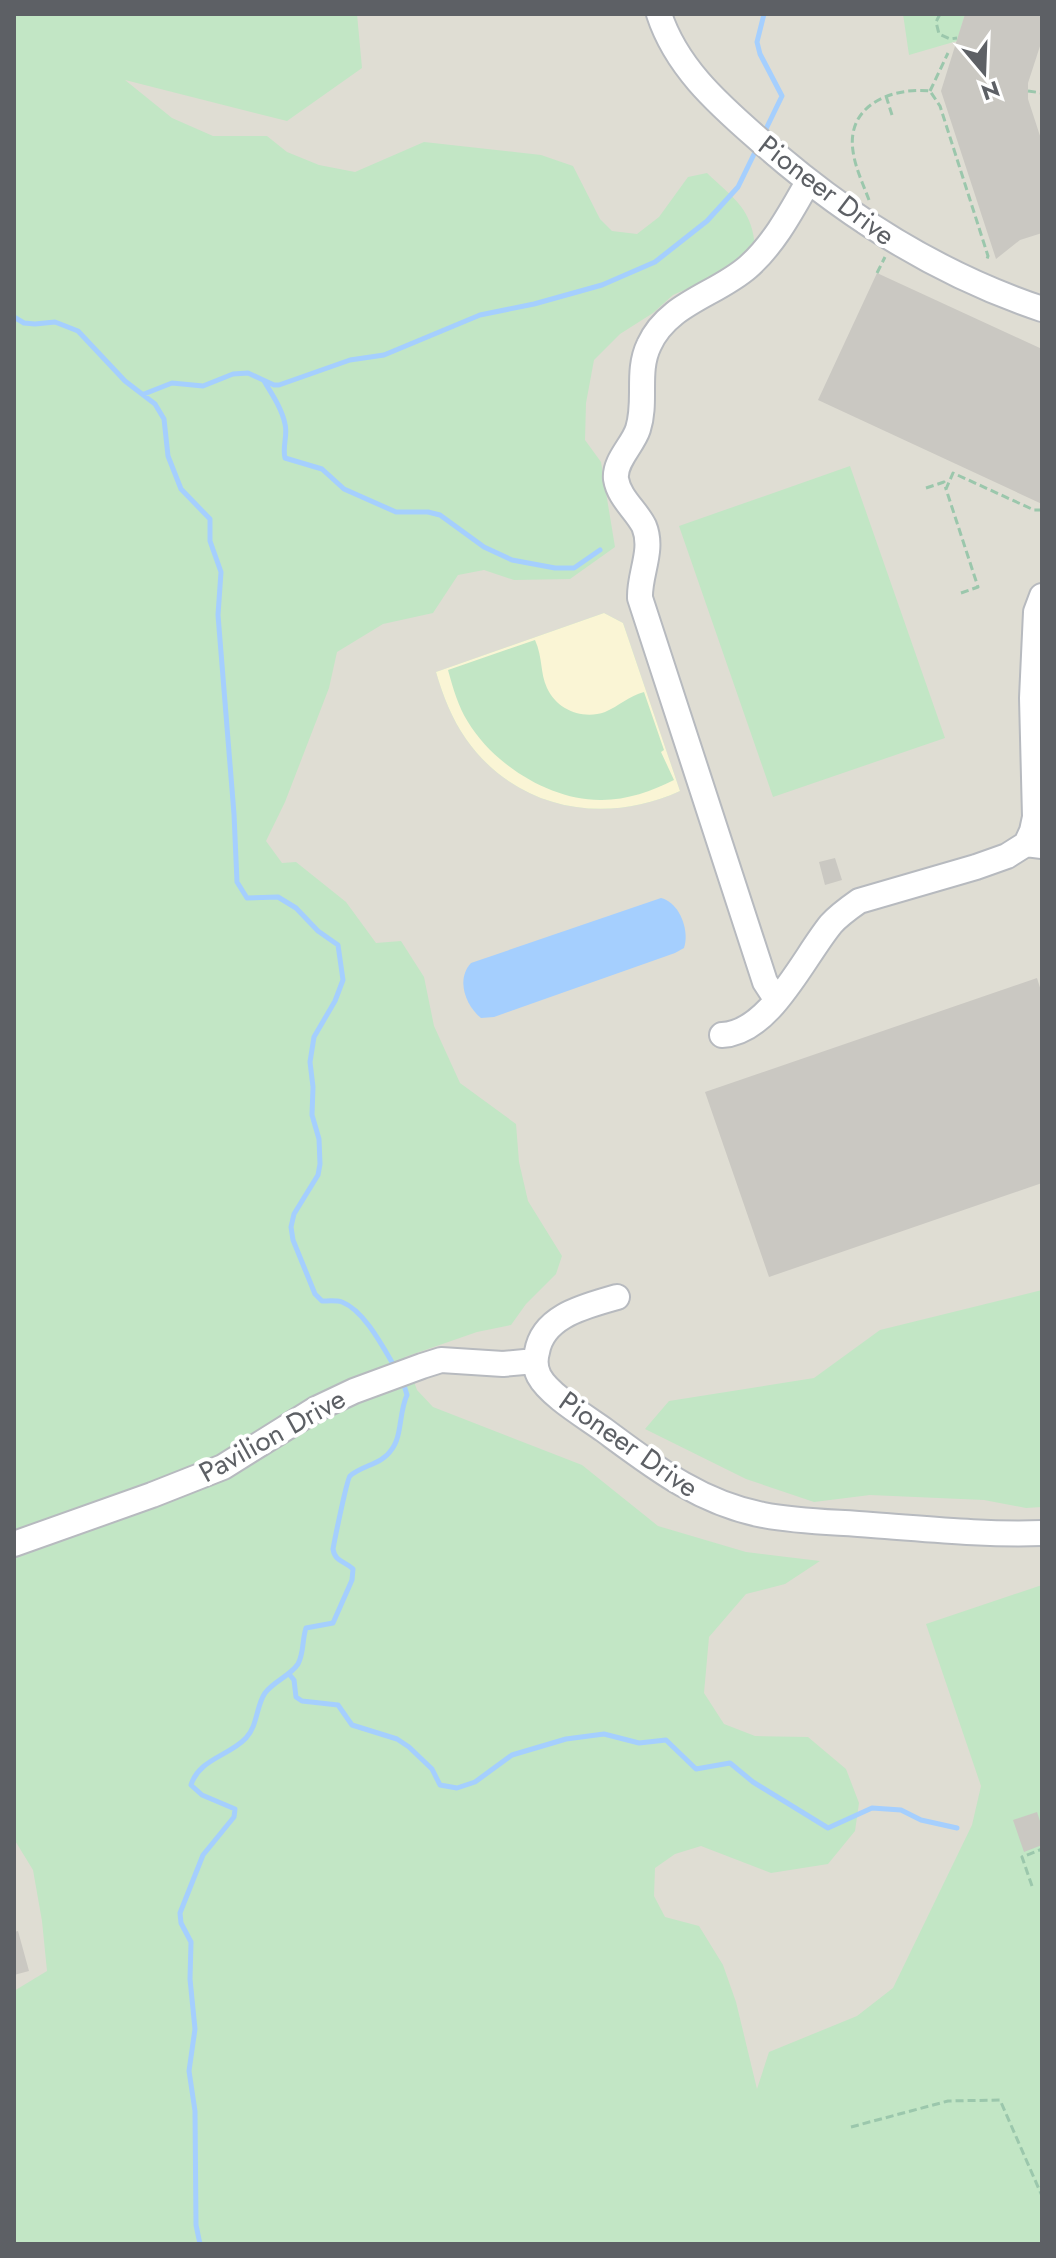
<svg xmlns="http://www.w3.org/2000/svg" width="1056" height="2258" viewBox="0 0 1056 2258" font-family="Jost,sans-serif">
  <rect width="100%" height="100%" fill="#efeee5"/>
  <path fill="#dfddd3" d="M 14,14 L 1042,14 L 1042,2244 L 14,2244 Z"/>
  <path fill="#c2e6c5" d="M 14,14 L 357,14 L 362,68 L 287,121 L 125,80 L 172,118 L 213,136 L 267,136 L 287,152 L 319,165 L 355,172 L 424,142 L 541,155 L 573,166 L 600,219 L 612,231 L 637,234 L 659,217 L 688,177 L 707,173 C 734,199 753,209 755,249 L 735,268 L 673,295 L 653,313 L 620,334 L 594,360 L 586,403 L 585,440 L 601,462 L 615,547 L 570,579 L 514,580 L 484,570 L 458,575 L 433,613 L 383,624 L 337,652 L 329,688 L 285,802 L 266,841 L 282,863 L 296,862 L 346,902 L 376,943 L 401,941 L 424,977 L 434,1026 L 460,1083 L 516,1124 L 519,1162 L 528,1201 L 562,1256 L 556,1274 L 526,1304 L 511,1325 L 477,1332 L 405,1357 L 417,1390 L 433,1407 L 582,1465 L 658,1526 L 746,1552 L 820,1561 L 785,1584 L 746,1594 L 709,1637 L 704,1693 L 724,1724 L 755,1736 L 808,1737 L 846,1769 L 859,1803 L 855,1831 L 828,1864 L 771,1873 L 701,1846 L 675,1854 L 655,1868 L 654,1896 L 665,1917 L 699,1926 L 723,1965 L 736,2002 L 757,2089 L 769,2052 L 857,2016 L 893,1988 L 972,1825 L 981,1786 L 926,1624 L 1042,1585 L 1042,2244 L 14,2244 L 14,1991 L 47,1971 L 42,1921 L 33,1870 L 14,1839 Z
    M 903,14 L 965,14 L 957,41 L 909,55 Z
    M 850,466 L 945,738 L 773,797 L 679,526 Z
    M 604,613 L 623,623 L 680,791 C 604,826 516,810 466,739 C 452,719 443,696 436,672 Z
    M 1042,1290 L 1042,1507 L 1026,1508 L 984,1500 L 870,1495 L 814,1502 L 746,1479 L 645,1429 L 669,1401 L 814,1378 L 880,1330 Z"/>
  <path fill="#faf5d5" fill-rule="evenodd" d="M 604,613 L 623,623 L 680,791 C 604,826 516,810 466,739 C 452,719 443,696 436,672 ZM 535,640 C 543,658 540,673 547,688 C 557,710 583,720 605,712 C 619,706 629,696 644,692 L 664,750 L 661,752 L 674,780 C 652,791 627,800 602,800 C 551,801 494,765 468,722 C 458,706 453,688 448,670 Z"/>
  <path fill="#a5cffe" d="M 661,898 C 679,902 690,930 684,948 L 675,953 L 494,1017 L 481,1018 C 465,1005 456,979 471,963 Z"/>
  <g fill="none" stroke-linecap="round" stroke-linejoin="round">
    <path stroke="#a5cffe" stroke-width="5" d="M 764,14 L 757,42 L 760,54 L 782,96 L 764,133
      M 14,317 L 24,323 L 35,324 L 55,322 L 78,331 L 125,381 L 155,404 L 164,419 L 168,456 L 181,489 L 210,519 L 210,541 L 221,572 L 218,615 L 234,814 L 237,882 L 247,898 L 278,897 L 296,908 L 318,931 L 338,945 L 343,980 L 335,1001 L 314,1037 L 310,1062 L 313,1087 L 312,1115 L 319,1139 L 320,1164 L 318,1175 L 294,1214 L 291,1227 L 293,1240 L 315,1294 L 322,1301 C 328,1301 336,1300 342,1302 C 365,1311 384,1349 396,1369
      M 264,381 C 272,394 282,409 285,424 C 288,436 282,446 285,458 L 322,469 L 344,489 L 396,512 L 428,512 L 440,515 L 484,547 L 512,560 L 555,568 L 574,568 L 600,550
      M 144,394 L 172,383 L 203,386 L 233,374 L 248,373 L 274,385 L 279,385 L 350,360 L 384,355 L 480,315 L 534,304 L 602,285 L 655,262 L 707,221 L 738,187 L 758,146
      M 289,1674 L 294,1680 L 296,1697 L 302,1701 L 338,1705 L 352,1725 L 397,1739 L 409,1747 L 432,1769 L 440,1785 L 457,1788 L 475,1782 L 512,1755 L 566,1739 L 604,1734 L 639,1743 L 666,1740 L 696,1769 L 730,1763 L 753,1782 L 828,1828 L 872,1808 L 901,1810 L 921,1820 L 957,1828
      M 200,2244 L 196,2225 L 195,2111 L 189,2071 L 195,2029 L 190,1979 L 191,1942 L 181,1923 L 180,1913 L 203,1855 L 234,1817 L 235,1809 L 202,1795 L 191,1785 C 199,1759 229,1756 246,1738 C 258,1725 256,1706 265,1693 C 274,1681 290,1676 298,1664 C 304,1653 302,1640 306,1628 L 333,1623 L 352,1580 L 353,1569 C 345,1561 335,1562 333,1549 C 335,1538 347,1479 350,1476 C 362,1465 382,1465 392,1449 C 402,1436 399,1412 407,1395 L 403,1382"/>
  </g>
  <path fill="#cac8c2" d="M 965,14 L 1042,14 L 1042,40 L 1028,83 L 1028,99 L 1042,142 L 1042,233 L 1020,240 L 996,259 L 941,91 Z
    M 877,273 L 1042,349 L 1042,504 L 818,400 Z
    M 835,858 L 842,880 L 825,885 L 819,862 Z
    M 1037,978 L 1042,994 L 1042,1183 L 769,1277 L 705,1092 Z
    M 1037,1812 L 1042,1827 L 1042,1845 L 1024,1852 L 1013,1820 Z
    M 18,1931 L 29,1971 L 14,1975 L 14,1932 Z"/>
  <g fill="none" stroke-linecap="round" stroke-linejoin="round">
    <g stroke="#b7babf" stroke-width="28">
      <path id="minor" d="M 659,14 C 676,66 716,102 756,137 C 841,213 934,273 1042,309
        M 1026,844 L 1032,831 L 1035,817 L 1032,698 L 1036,612 L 1042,596
        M 776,999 L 765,982 L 640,598 C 639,574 654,550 644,526 C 636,510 619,498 616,479 C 614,461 633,445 638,429 C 647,401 636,372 649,345 C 668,303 716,295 748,267 C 774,244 791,212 808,182
        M 722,1035 C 770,1033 803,958 831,924 C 839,915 849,908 859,901 L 976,867 L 1007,856 L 1026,844 L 1042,846
        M 617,1297 C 587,1306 543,1315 537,1352 C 535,1359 535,1368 539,1376 C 549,1395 586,1417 604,1430 C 654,1467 700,1503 763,1515 C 799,1522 836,1522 872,1525 C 928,1529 985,1535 1042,1533
        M 14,1544 L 152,1495 L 223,1467 L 316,1409 L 354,1391 L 422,1366 L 441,1360 L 503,1364 L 535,1361"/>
    </g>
    <path stroke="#9bc7ac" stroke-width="3" stroke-dasharray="8 4" stroke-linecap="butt" d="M 940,14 L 936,22 L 939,34 L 950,39 L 957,38
      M 964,14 L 964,16
      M 930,91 L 948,53
      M 1028,91 L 1042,93
      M 886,96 L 892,115
      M 869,200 C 863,184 855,167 853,151 C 846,105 892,87 930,91 L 940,106 L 988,256 L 986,262
      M 877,273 L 885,257
      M 926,488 L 944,482 L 946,489
      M 961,593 L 978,587 L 946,489 L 953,473 L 1034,510 L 1042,510
      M 1032,1886 L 1022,1857 L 1042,1849
      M 851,2127 L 948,2101 L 1000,2100 L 1042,2196"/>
    <use href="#minor" stroke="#fff" stroke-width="24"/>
  </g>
  <g text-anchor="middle" stroke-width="8" stroke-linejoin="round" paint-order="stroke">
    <g font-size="28" fill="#5d6065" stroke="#fff">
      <text transform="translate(827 190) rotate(37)" y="10">Pioneer Drive</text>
      <text transform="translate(272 1435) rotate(-29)" y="10">Pavilion Drive</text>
      <text transform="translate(629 1444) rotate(35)" y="10">Pioneer Drive</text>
    </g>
  </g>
  <rect width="1056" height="2258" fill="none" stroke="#5d6065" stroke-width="32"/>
  <g transform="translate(984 72) rotate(161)" stroke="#ffffff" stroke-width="6" paint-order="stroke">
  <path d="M0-6L14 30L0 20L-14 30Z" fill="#5d6065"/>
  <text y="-12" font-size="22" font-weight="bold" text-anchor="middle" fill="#5d6065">N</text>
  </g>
</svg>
